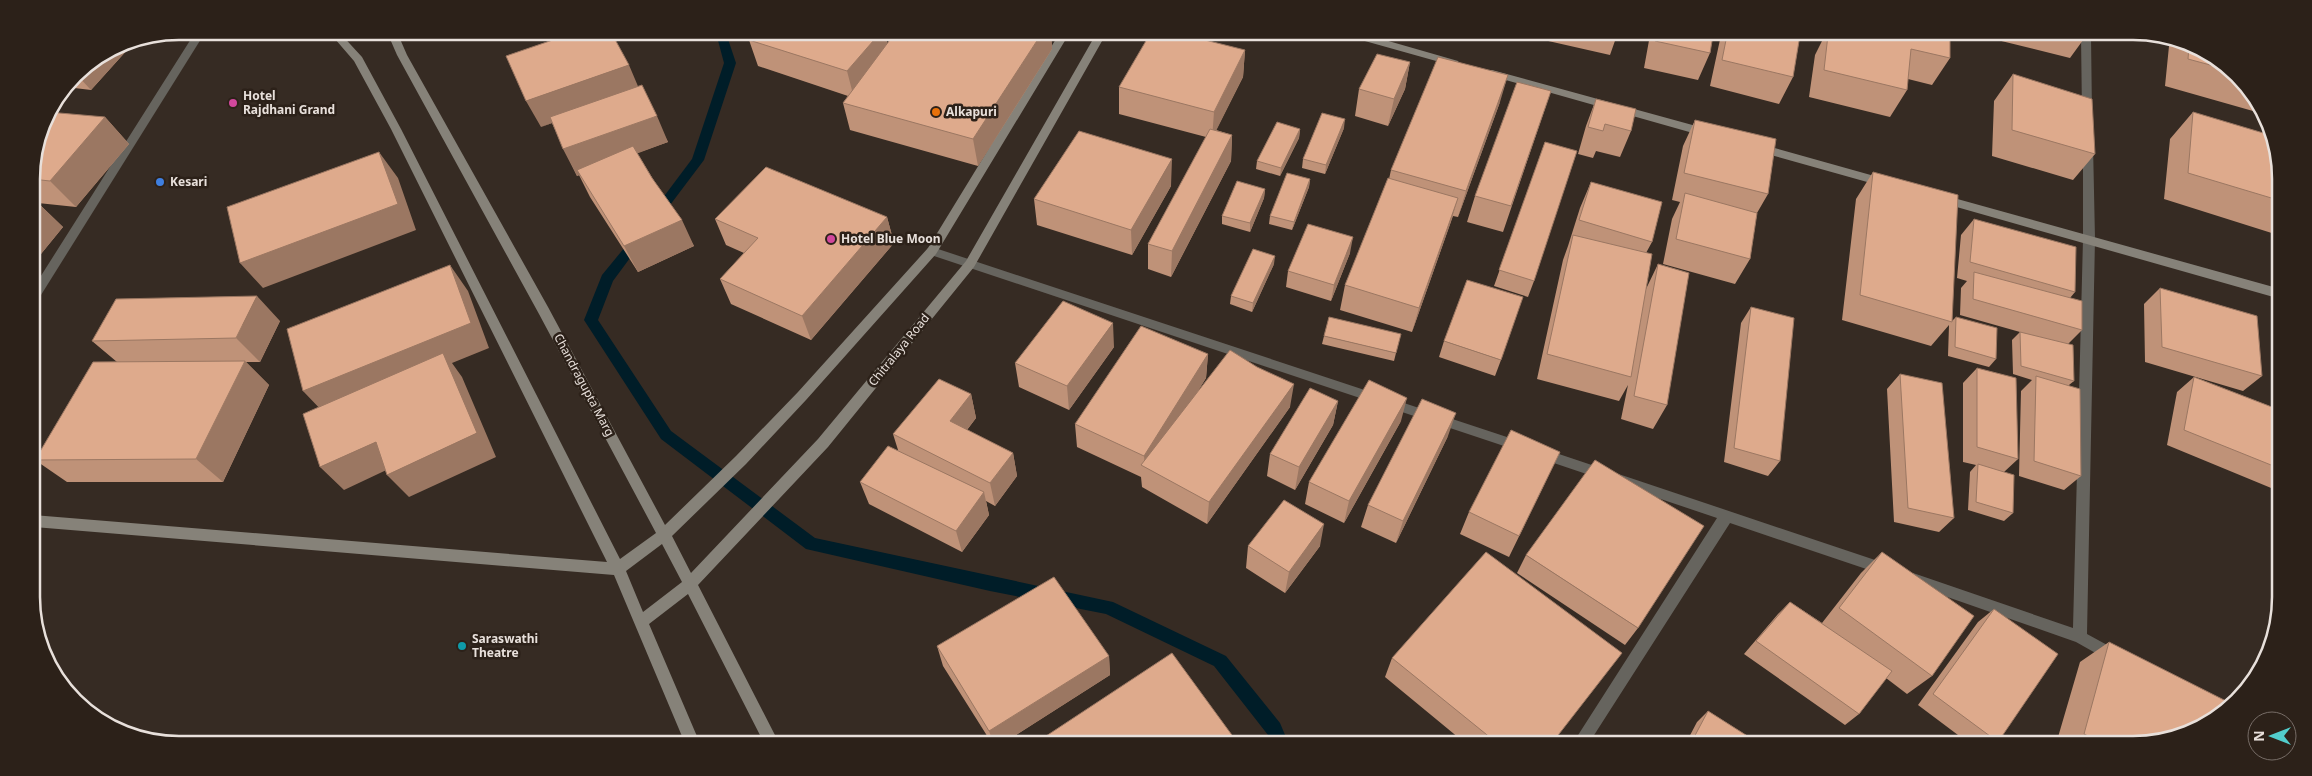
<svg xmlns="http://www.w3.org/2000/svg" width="2312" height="776" viewBox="0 0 2312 776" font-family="'Noto Sans',sans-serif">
  <rect width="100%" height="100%" fill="#362b23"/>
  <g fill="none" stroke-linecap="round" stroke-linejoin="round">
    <path fill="#001d28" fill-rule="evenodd" d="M 716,33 L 726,33 L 736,63 L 704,160 L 661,217 L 653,217 L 651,214 L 653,211 L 692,159 L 724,63 Z
      M 638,234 L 644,239 L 613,281 L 598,320 L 671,431 L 815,538 L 1113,602 L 1226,656 L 1280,723 L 1288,742 L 1272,742 L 1268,735 L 1214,666 L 1106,614 L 990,591 L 806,549 L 661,439 L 584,320 L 602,275 L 634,236 Z"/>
    <path fill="#66645e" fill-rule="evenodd" d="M 196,31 L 206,31 L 36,303 L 32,305 L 32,290 Z
      M 2081,36 L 2091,36 L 2092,114 L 2087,118 L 2082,114 Z
      M 2088,140 L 2093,144 L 2095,239 L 2087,634 L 2120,652 L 2122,657 L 2120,662 L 2115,664 L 2076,642 L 1913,585 L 1908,583 L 1906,579 L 1908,575 L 1913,573 L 2073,628 L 2083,239 L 2083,144 Z
      M 932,247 L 1522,442 L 1527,443 L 1528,447 L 1527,451 L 1522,452 L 928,254 L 926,251 L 928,248 Z
      M 1541,448 L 1887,564 L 1892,566 L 1894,570 L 1892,574 L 1887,576 L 1730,523 L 1589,743 L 1573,743 L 1717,518 L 1536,457 L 1535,453 L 1536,449 Z"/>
    <path fill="#868279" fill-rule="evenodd" d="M 329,32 L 339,32 L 362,57 L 401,129 L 620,559 L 656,533 L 539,314 L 397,55 L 387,32 L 397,32 L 407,55 L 548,307 L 665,525 L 736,456 L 798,392 L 928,248 L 1059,34 L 1069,34 L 936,254 L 806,400 L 746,464 L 672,536 L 691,573 L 818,439 L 966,261 L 1096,34 L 1106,34 L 974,267 L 828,447 L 698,585 L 778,741 L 763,741 L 688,594 L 649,624 L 699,741 L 684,741 L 614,575 L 34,527 L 33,515 L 607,562 L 391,129 L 354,61 ZM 662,544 L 682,582 L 643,612 L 626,571 Z
      M 1346,34 L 1364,34 L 1458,61 L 1459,63 L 1454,66 L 1347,36 Z
      M 1492,70 L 1707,129 L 1712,133 L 1707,137 L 1488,75 L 1488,71 Z
      M 1757,143 L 1885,179 L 1891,183 L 1885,187 L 1753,150 L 1752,147 Z
      M 1943,195 L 2277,288 L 2277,298 L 1939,202 L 1937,199 Z"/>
  </g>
  <path fill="#bf9278" d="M 756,33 L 885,33 L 887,44 L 895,33 L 1051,33 L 1052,49 L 978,166 L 850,130 L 843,103 L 848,96 L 758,66 L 749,40 Z
    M 1536,35 L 1617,35 L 1610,55 L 1535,38 Z
    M 1650,35 L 1713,35 L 1710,53 L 1698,80 L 1644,68 Z
    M 1721,35 L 1800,35 L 1793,77 L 1779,104 L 1710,86 Z
    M 1825,35 L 1950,36 L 1950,58 L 1932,85 L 1908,79 L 1907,90 L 1890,117 L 1809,97 L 1815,55 Z
    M 1981,36 L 2086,36 L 2070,58 Z
    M 2170,36 L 2244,81 L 2260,113 L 2165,86 Z
    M 123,42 L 128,49 L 91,90 L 66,87 L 75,74 Z
    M 1245,50 L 1243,77 L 1216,130 L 1232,135 L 1231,161 L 1171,277 L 1148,269 L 1148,244 L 1206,137 L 1119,114 L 1119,87 Z
    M 1410,62 L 1405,89 L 1388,126 L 1355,116 L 1359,89 Z
    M 2013,74 L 2095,154 L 2073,180 L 1992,156 L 1994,101 Z
    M 638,87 L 668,142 L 637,153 L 694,246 L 638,272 L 590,197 L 579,175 L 577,176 L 552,123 L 541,127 Z
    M 1551,91 L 1503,232 L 1467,222 L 1475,196 Z
    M 1596,99 L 1631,131 L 1620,157 L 1596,151 L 1593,158 L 1578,154 L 1586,126 Z
    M 1500,102 L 1458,217 L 1453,216 L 1412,332 L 1340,310 L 1345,285 L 1389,179 L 1391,170 Z
    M 2193,112 L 2278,151 L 2278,235 L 2164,199 L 2170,139 Z
    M 105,117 L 129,144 L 76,207 L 38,203 L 63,227 L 32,265 L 32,170 Z
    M 1695,120 L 1768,194 L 1757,213 L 1750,259 L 1735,284 L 1663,264 L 1672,219 L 1680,202 L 1672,200 L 1683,146 Z
    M 1344,128 L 1325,174 L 1302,168 L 1303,159 Z
    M 1300,129 L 1299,138 L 1280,176 L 1256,169 L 1257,161 Z
    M 1545,142 L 1534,281 L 1528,297 L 1494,286 Z
    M 1873,172 L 1952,321 L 1956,317 L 1996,359 L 1989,367 L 1948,356 L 1949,325 L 1931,346 L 1842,320 L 1856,199 Z
    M 1310,179 L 1309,187 L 1292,230 L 1269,224 L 1270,216 Z
    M 1591,182 L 1652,242 L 1646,253 L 1646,289 L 1658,264 L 1667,405 L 1653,429 L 1621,419 L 1628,385 L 1619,401 L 1537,379 L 1563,260 L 1568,246 L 1580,208 Z
    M 1171,186 L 1132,255 L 1037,225 L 1034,199 Z
    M 1265,189 L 1264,198 L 1250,232 L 1222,224 L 1222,216 Z
    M 887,217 L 894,243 L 811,340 L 731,304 L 720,279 L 744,253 L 726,245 L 715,219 Z
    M 1974,219 L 2075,292 L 2070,298 L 2082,330 L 2068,344 L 2074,381 L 2069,385 L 2081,476 L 2064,490 L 2019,476 L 2021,391 L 2032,380 L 2013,374 L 2012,340 L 2020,332 L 1960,315 L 1961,288 L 1967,281 L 1957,278 L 1961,235 Z
    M 1350,253 L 1331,301 L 1286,287 L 1288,271 Z
    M 1274,264 L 1252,312 L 1230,304 L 1231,296 Z
    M 2160,288 L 2262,376 L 2243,391 L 2145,362 L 2144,304 Z
    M 1751,307 L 1780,461 L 1768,476 L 1724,462 L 1741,323 Z
    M 280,321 L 260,362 L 246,362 L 269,385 L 223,482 L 67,482 L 35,460 L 117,362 L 92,341 Z
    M 1324,336 L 1396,353 L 1394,361 L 1322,344 Z
    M 2277,338 L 2277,361 L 2274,340 Z
    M 1444,341 L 1501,360 L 1495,376 L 1439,357 Z
    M 1114,347 L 1069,410 L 1019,387 L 1015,363 Z
    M 1208,354 L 1206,378 L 1199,389 L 1257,367 L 1290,407 L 1207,524 L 1142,487 L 1141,477 L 1077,447 L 1075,424 Z
    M 1977,368 L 2018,459 L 2004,472 L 2013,513 L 2004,521 L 1968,510 L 1970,472 L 1976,465 L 1963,462 L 1963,383 Z
    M 1900,374 L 1954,518 L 1939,532 L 1894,522 L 1887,389 Z
    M 2194,377 L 2277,409 L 2276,490 L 2167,445 L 2177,392 Z
    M 971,394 L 976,418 L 967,430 L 1013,453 L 1017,476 L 995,506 L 986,501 L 989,515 L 962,552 L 869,504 L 860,482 L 898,450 L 893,434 Z
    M 1338,401 L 1333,425 L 1295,490 L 1267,476 L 1270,454 Z
    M 1401,421 L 1344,523 L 1305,504 L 1309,482 Z
    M 1448,436 L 1396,543 L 1361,527 L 1368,505 Z
    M 1560,452 L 1509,557 L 1460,534 L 1469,512 Z
    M 1248,546 L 1320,546 L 1285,593 L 1246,568 Z
    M 1882,552 L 1932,676 L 1907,694 L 1886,678 L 1859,714 L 1845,725 L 1744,654 L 1778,614 L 1790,602 L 1822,623 L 1861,573 Z
    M 1526,555 L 1638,628 L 1625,645 L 1517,573 Z
    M 1994,609 L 1998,742 L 1995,744 L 1970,744 L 1918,705 L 1978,622 Z
    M 2109,642 L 2142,744 L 2056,744 L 2080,662 Z
    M 937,646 L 1109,656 L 1110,675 L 1005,742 L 991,742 L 943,666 Z
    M 1392,658 L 1552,743 L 1465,743 L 1385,677 Z
    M 1708,711 L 1760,744 L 1686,743 L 1697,722 Z"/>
  <path fill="#9b7762" d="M 880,33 L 885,33 L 890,55 L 854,98 L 847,71 Z
    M 1042,33 L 1051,33 L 1052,49 L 978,166 L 973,139 Z
    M 123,42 L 128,49 L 91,90 L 76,74 Z
    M 1245,50 L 1243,77 L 1212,139 L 1214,112 Z
    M 1410,62 L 1405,89 L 1388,126 L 1394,99 Z
    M 629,65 L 640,91 L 541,127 L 526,101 Z
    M 1508,75 L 1500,102 L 1458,217 L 1466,191 Z
    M 657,116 L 668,142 L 577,176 L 563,149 Z
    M 105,117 L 129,144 L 76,207 L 50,181 Z
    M 1345,119 L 1344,128 L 1325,174 L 1326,165 Z
    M 1300,129 L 1299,138 L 1280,176 L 1281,168 Z
    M 1232,135 L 1231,161 L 1171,277 L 1172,251 Z
    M 379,152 L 398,178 L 416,230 L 263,288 L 240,263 Z
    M 1172,159 L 1171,186 L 1132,255 L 1131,230 Z
    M 1310,179 L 1309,187 L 1292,230 L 1294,222 Z
    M 1265,189 L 1264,198 L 1250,232 L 1250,223 Z
    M 1458,198 L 1450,224 L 1412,332 L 1419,308 Z
    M 36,201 L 63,227 L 32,265 L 32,207 Z
    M 887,217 L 894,243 L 811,340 L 802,316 Z
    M 682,220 L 694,246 L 638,272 L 624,246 Z
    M 1353,237 L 1350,253 L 1331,301 L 1334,285 Z
    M 1275,256 L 1274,264 L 1252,312 L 1253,303 Z
    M 450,265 L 468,291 L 489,348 L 452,363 L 462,377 L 496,457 L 409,497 L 387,475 L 477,433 L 326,415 L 303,391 Z
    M 257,296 L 280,321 L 260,362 L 236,338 Z
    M 1113,323 L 1114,347 L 1069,410 L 1067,386 Z
    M 1208,354 L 1206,378 L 1150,470 L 1145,467 L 1144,456 Z
    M 245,361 L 269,385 L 223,482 L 196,459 Z
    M 1294,384 L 1290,407 L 1207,524 L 1209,502 Z
    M 971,394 L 976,418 L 956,444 L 950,421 Z
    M 1407,398 L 1401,421 L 1344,523 L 1349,501 Z
    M 1338,401 L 1333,425 L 1295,490 L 1299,467 Z
    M 1456,413 L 1448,436 L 1396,543 L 1403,521 Z
    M 376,442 L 397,465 L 344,490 L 320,467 Z
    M 1013,453 L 1017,476 L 995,506 L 990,483 Z
    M 984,492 L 989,515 L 962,552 L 956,531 Z
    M 1324,524 L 1320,546 L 1285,593 L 1289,572 Z
    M 1109,656 L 1110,675 L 1005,742 L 993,742 L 989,731 Z"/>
  <path fill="#deaa8c" stroke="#9b7762" d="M 576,32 L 611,32 L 629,65 L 526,101 L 506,56 Z
    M 756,33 L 880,33 L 847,71 L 749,40 Z
    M 895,33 L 1042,33 L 973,139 L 843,103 Z
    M 1150,34 L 1181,34 L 1245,50 L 1214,112 L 1119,87 Z
    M 1656,35 L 1713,35 L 1710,53 L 1655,41 Z
    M 1727,35 L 1800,35 L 1793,77 L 1722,60 Z
    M 1828,35 L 1950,36 L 1950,58 L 1911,49 L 1907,90 L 1824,70 Z
    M 2189,47 L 2225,69 L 2188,59 Z
    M 1377,54 L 1410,62 L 1394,99 L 1359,89 Z
    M 1438,57 L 1508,75 L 1466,191 L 1391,170 Z
    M 2013,74 L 2092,99 L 2095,154 L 2012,130 Z
    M 1517,82 L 1551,91 L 1511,206 L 1475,196 Z
    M 642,85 L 657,116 L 563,149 L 550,117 Z
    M 1596,99 L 1636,109 L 1631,131 L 1605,124 L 1603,131 L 1588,127 Z
    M 48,112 L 105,117 L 50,181 L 32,179 L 32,170 L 46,114 Z
    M 2193,112 L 2270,135 L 2278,151 L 2278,200 L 2188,173 Z
    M 1322,113 L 1345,119 L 1326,165 L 1303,159 Z
    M 1695,120 L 1776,139 L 1768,194 L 1684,173 Z
    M 1277,122 L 1300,129 L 1281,168 L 1257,161 Z
    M 1210,129 L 1232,135 L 1172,251 L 1148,244 Z
    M 1079,131 L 1172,159 L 1131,230 L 1034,199 Z
    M 1545,142 L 1577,151 L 1534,281 L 1499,270 Z
    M 633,146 L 652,178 L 682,220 L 624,246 L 577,170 Z
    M 379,152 L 398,204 L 240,263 L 227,207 Z
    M 766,167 L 887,217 L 802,316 L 720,279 L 758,238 L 715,219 Z
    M 1873,172 L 1958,195 L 1952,322 L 1860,295 Z
    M 1287,173 L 1310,179 L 1294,222 L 1270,216 Z
    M 1388,178 L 1458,198 L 1419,308 L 1345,285 Z
    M 1237,181 L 1265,189 L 1250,223 L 1222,216 Z
    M 1591,182 L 1662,202 L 1652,242 L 1579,220 Z
    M 1685,193 L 1757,213 L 1750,259 L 1676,239 Z
    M 32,201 L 36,201 L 32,207 Z
    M 1974,219 L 2076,247 L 2075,292 L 1970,262 Z
    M 1308,224 L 1353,237 L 1334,285 L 1288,271 Z
    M 1573,235 L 1652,254 L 1631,377 L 1547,354 Z
    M 1253,249 L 1275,256 L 1253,303 L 1231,296 Z
    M 1658,264 L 1689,273 L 1667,405 L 1634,396 Z
    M 450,265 L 471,323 L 303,391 L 287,329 Z
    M 1974,272 L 2082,301 L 2082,330 L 1973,299 Z
    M 1467,280 L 1523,297 L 1501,360 L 1444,341 Z
    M 2160,288 L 2257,316 L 2262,376 L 2162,347 Z
    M 257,296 L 236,338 L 92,341 L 116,299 Z
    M 1063,301 L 1113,323 L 1067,386 L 1015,363 Z
    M 1751,307 L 1794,318 L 1780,461 L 1734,448 Z
    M 1329,317 L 1401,334 L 1396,353 L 1324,336 Z
    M 1956,317 L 1997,328 L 1996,359 L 1955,347 Z
    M 1141,326 L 1208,354 L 1144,456 L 1075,424 Z
    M 2020,332 L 2073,345 L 2074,381 L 2021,366 Z
    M 1230,350 L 1257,367 L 1294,384 L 1209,502 L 1141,465 Z
    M 443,353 L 477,433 L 387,475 L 376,442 L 320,467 L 303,414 Z
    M 245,361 L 196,459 L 35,460 L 93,362 Z
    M 1977,368 L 2016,378 L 2018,459 L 1977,447 Z
    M 1900,374 L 1942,383 L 1954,518 L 1908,508 Z
    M 2036,376 L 2080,389 L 2081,476 L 2034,461 Z
    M 2194,377 L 2277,409 L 2276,467 L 2184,430 Z
    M 939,379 L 971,394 L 950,421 L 1013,453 L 990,483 L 893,434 Z
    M 1369,380 L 1407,398 L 1349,501 L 1309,482 Z
    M 1310,388 L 1338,401 L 1299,467 L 1270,454 Z
    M 1422,399 L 1456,413 L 1403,521 L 1368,505 Z
    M 1511,430 L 1560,452 L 1519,536 L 1469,512 Z
    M 888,446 L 984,492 L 956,531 L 860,482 Z
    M 1595,460 L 1704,526 L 1638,628 L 1526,555 Z
    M 1978,464 L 2014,475 L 2013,513 L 1976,502 Z
    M 1284,500 L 1324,524 L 1289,572 L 1248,546 Z
    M 1486,552 L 1622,653 L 1552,743 L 1497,743 L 1392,658 Z
    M 1882,552 L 1974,616 L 1932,676 L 1839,608 Z
    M 1054,577 L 1109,656 L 989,731 L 937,646 Z
    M 1790,602 L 1892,671 L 1859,714 L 1756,641 Z
    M 1994,609 L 2058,654 L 1998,742 L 1933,694 Z
    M 2109,642 L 2232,704 L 2223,714 L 2189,734 L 2142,744 L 2104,744 L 2084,734 Z
    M 1172,653 L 1237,742 L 1037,742 Z
    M 1708,711 L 1760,744 L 1691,743 Z"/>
  <g fill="#d1479c" stroke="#2c2119" stroke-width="2">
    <circle cx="233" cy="103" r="5"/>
    <circle cx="831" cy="239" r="5"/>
  </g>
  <circle fill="#e8710a" stroke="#2c2119" stroke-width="2" cx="936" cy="112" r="5"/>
  <circle fill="#3f7fe0" stroke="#2c2119" stroke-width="2" cx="160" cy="182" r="5"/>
  <circle fill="#0f9aa8" stroke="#2c2119" stroke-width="2" cx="462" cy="646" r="5"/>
  <g text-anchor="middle" stroke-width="5" stroke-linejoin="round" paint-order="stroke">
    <g font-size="12" font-weight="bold" fill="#e8e0db" stroke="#2c2119" text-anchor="start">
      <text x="243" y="100">Hotel<tspan x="243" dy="14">Rajdhani Grand</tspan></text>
      <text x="946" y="116">Alkapuri</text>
      <text x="170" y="186">Kesari</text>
      <text x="841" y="243">Hotel Blue Moon</text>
      <text x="472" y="643">Saraswathi<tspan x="472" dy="14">Theatre</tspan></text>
    </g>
    <g font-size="12" fill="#e8e0db" stroke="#2c2119">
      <text transform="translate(899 350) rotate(-51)" y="4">Chitralaya Road</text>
      <text transform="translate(584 385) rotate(62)" y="4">Chandragupta Marg</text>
    </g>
  </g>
  <path d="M0 0H2312V776H0ZM179 40H2133A139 139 0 0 1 2272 179V597A139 139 0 0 1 2133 736H179A139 139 0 0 1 40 597V179A139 139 0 0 1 179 40Z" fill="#2c2119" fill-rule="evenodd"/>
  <path fill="none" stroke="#e8e0db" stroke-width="2.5" d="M179 40H2133A139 139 0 0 1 2272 179V597A139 139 0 0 1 2133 736H179A139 139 0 0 1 40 597V179A139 139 0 0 1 179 40Z"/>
  <g transform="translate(2272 736) rotate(270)"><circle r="24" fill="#2c2119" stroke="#776d67"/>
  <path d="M0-4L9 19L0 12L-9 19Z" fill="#52cdcc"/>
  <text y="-8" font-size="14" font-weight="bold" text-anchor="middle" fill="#e8e0db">N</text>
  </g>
</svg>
